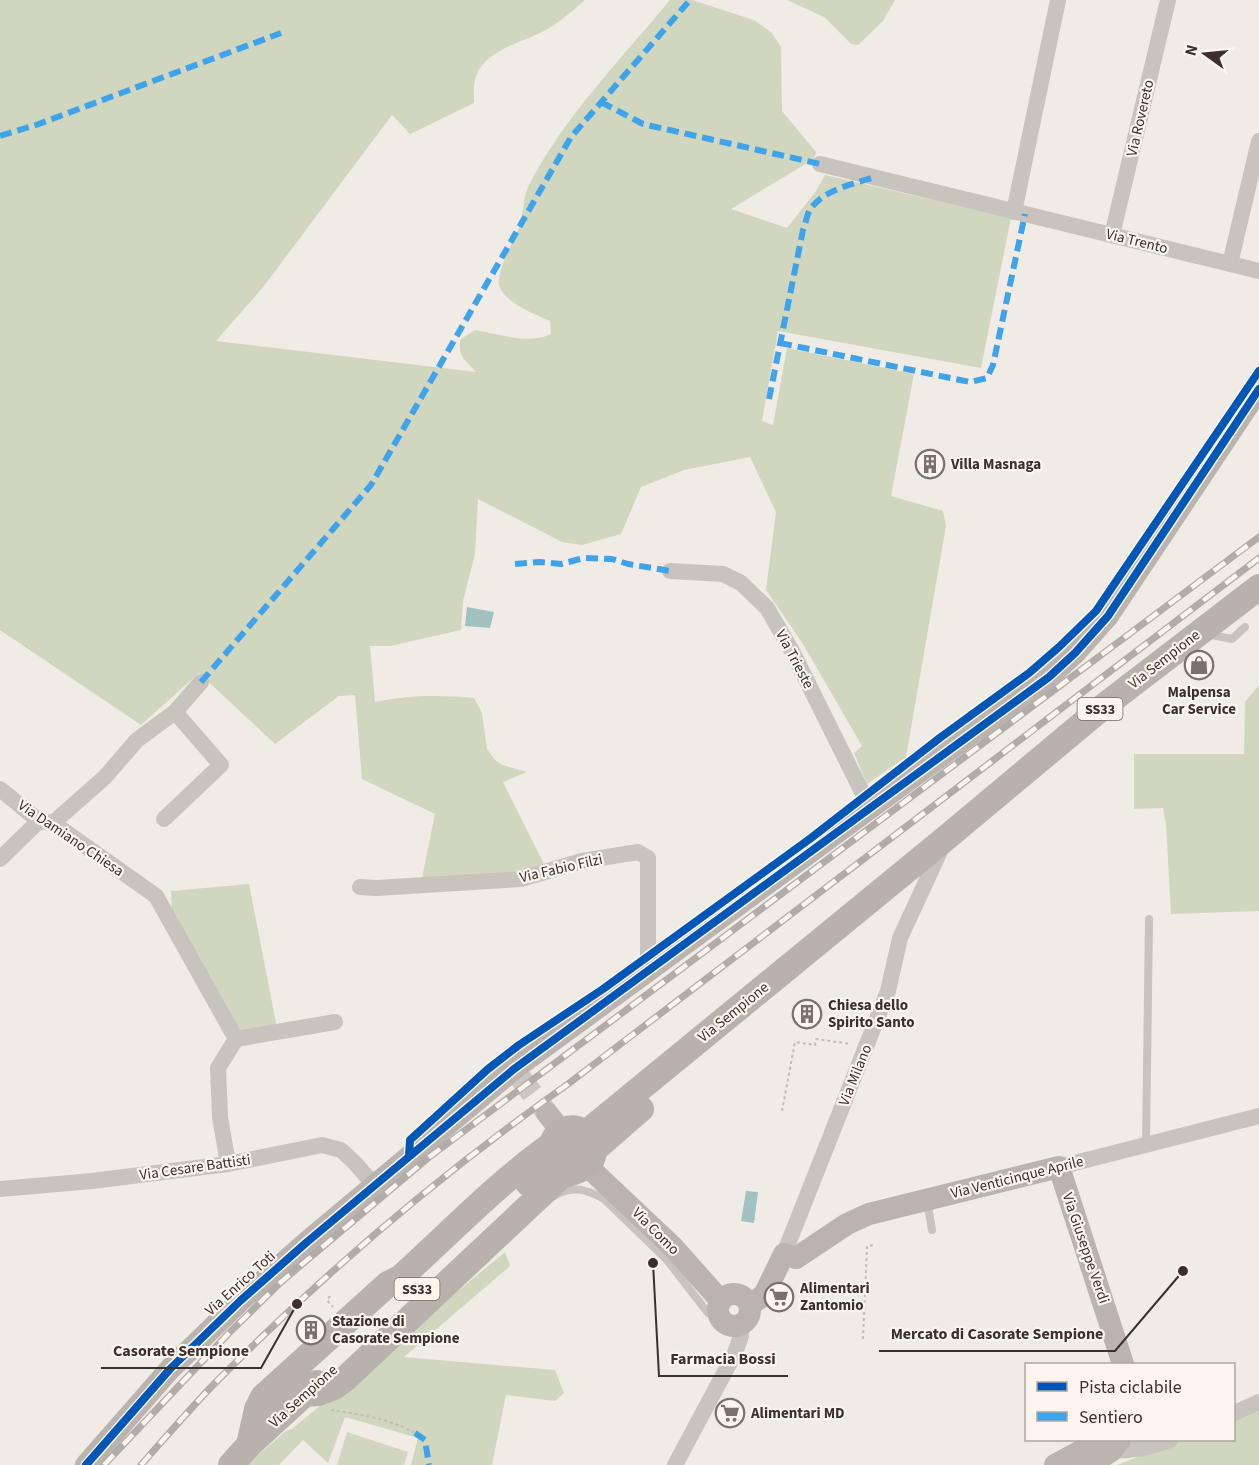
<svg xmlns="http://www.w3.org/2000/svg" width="1259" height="1465" viewBox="0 0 1259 1465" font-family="'Source Sans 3',sans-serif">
  <rect width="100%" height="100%" fill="#f0ebe5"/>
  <path fill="#d1d6bf" d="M 0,0 L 585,0 C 571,12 557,25 540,33 C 518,43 481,53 475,80 C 473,87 474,96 474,103 L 410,134 L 392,115 L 264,286 L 216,341 L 476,372 C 467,362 456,355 461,339 L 475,330 C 499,334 529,345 551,334 L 550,321 C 535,314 504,303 499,285 C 496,273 513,242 518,230 C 525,214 521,199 531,181 C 567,114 622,58 670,0 L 692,0 L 754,20 L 771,32 L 781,47 L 782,111 L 816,152 L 814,159 L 731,209 L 787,228 L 816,191 L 825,175 L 1011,218 L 981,368 L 778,331 L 762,421 L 773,425 L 787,348 L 914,374 L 891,496 L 943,511 L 946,526 L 906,757 L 867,784 L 854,753 L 862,746 L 803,644 L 766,590 L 776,512 L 750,457 L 684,470 L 641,487 L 621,534 L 582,545 L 562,542 L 478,499 L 475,554 L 463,601 L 461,630 L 390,646 L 370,646 L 375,702 C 409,695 440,695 474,698 L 482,713 L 487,749 L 495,760 L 502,765 L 527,772 L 503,782 L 545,866 L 491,875 L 422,878 L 435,814 L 362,779 L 355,695 L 339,696 L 275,744 L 199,673 L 141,725 L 0,630 Z
    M 787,0 L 895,0 L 883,21 L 858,45 L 851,44 L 824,17 Z
    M 1259,685 L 1259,911 L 1171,914 L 1166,824 L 1163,808 L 1134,809 L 1134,754 L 1244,754 L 1245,702 Z
    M 249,884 L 277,1028 L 242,1031 L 233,1025 L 172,913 L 171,891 Z
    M 505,1252 L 510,1266 L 404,1357 L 555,1370 L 564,1393 L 555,1401 L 506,1395 L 492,1465 L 411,1465 L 418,1438 L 345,1417 L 328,1463 L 303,1440 L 279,1465 L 246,1465 L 286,1431 L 292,1429 Z
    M 1259,1409 L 1259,1465 L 1117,1465 L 1182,1440 L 1234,1440 L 1234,1420 Z
    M 347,1432 L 408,1452 L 404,1465 L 337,1465 Z"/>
  <path fill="#a1c2c1" d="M 467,607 L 494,612 L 490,628 L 465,626 Z
    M 746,1191 L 758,1192 L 754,1223 L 741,1221 Z"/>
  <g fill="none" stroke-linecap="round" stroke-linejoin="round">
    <path stroke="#ccc6c0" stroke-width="22" stroke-dasharray="22 11" stroke-linecap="butt" d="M 519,1076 L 547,1113"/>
    <path stroke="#c2bbb6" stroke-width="2" stroke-dasharray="3 3" stroke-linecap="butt" d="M 782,1111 L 795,1042 L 815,1045 L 816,1039 L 851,1044
      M 330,1296 L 327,1300 L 333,1307
      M 863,1339 L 867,1246 L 875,1245
      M 331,1410 C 359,1414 391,1419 415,1433"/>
    <path stroke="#c9c3be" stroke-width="8" d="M 1207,634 L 1232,639 L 1245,627
      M 1146,1144 L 1149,919
      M 554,1196 C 572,1185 586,1189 604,1199 L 667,1260 L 708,1313 L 719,1317
      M 927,1200 L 932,1230"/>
    <path stroke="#c9c3be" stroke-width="16" d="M 820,164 L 1259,271
      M 1014,212 L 1058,0
      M 1112,235 L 1168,0
      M 1230,264 L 1259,141
      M 670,571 L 723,574 L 741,583 L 767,608 L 792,651 L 870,808
      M 175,712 L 201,682
      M 0,789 L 39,821 L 53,823 L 156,896 L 236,1039 L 218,1068 L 220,1117 L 228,1164
      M 53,823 L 105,777 L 137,740 L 175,712 L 221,765 L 164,819
      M 0,859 L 39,821
      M 360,887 L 377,888 L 521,879 L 582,861 L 638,852 L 648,858 L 648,971
      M 236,1039 L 335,1022
      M 1059,1167 L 1259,1116
      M 0,1189 L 92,1181 L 228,1164 L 322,1145 L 341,1150 L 355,1163 L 374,1185
      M 784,1254 L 888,991 L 900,938 L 943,845
      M 1234,1413 L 1259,1402
      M 1111,1451 C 1132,1451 1151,1448 1170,1440
      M 675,1465 L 735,1353 L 741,1336 L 741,1325"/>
    <path stroke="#bab3ae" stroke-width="22" d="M 547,1113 L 561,1131
      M 587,1166 L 673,1247 L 720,1300
      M718 1310a16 16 0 1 1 32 0a16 16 0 1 1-32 0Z
      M 750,1305 L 764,1295 L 784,1254 L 796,1258 L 847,1224 L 869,1214 L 1059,1167 L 1123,1364
      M 86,1465 L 170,1369 L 240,1301 L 307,1242 L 514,1069 L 1049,677 L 1075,653 L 1108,616 L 1259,389
      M 1055,1465 L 1101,1440
      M 1090,1465 L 1111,1451 L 1120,1440"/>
    <path stroke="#b8b1ad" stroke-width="26" d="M 598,1123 L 946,838 L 1104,706 L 1259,587
      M 594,1150 L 641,1109
      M 305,1394 L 318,1393 L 334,1387 L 346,1378 L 560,1177 C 574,1171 597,1169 593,1147 C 592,1141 589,1135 584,1132 C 557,1115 532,1161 570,1172
      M 249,1445 L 257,1409 L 263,1397 L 388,1284 L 400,1278 C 449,1234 496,1184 550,1146
      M 231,1465 L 249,1445 L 317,1383"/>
    <g stroke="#b1aca8" stroke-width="7">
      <path id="rail" d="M 104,1465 L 228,1334 L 281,1282 L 428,1158 L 1259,537
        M 141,1465 C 165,1438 189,1410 214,1384 C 323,1274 442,1173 568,1084 L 1259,558"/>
    </g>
    <use href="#rail" stroke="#fbf5ee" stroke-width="4.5" stroke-dasharray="14" stroke-linecap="butt"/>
    <path stroke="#b8b1ad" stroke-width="26" d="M 528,1183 L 598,1123"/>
    <path stroke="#3fa3eb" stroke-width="6" stroke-dasharray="12 6" stroke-linecap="butt" d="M 601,102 L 643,124 L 820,164
      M 0,136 L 36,125 L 281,33
      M 780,343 L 970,382 L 987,378 L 993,365 L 1025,214
      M 769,399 L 803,230 C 806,223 807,213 811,208 C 826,189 853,184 875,177
      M 515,564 L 540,562 L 561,564 L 584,558 L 612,559 L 628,564 L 670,571
      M 201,682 L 371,485 L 571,137 L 690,0
      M 415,1433 L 425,1440 L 429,1465"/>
    <g stroke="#fbf5ee" stroke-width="11">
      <path id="cycleway" d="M 409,1156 L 410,1140 L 488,1069 L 519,1045 L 603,989 L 811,838 L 941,737 L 1029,673 L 1059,647 L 1096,611 L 1259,371
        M 86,1465 L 170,1369 L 240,1301 L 307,1242 L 514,1069 L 1049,677 L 1075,653 L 1108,616 L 1259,389"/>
    </g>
    <use href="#cycleway" stroke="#0057b8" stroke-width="8"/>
  </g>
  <defs>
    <g id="building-ring" transform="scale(1.5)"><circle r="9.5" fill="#fbf5ee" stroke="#7a716c" stroke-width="1.5"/><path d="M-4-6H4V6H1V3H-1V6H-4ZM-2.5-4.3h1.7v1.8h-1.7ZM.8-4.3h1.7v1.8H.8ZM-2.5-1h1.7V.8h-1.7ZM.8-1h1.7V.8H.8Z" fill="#7a716c"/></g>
    <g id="shop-ring" transform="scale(1.5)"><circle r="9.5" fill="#fbf5ee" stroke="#7a716c" stroke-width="1.5"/><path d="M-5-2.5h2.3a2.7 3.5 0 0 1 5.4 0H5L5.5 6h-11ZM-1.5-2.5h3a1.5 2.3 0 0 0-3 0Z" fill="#7a716c"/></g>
    <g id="supermarket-ring" transform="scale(1.5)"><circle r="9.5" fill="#fbf5ee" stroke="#7a716c" stroke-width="1.5"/><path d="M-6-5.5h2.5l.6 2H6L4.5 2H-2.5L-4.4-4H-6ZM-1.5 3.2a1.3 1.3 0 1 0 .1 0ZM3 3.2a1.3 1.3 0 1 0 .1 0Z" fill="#7a716c"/></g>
  </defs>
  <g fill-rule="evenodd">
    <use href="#building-ring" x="930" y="464"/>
    <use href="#shop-ring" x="1199" y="665"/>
    <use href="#building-ring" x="807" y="1014"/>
    <use href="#supermarket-ring" x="779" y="1297"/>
    <use href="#building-ring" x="311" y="1330"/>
    <use href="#supermarket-ring" x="730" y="1413"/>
  </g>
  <g text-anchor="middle" stroke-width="4.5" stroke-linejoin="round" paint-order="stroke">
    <g fill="#fbf5ee" stroke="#756b66" stroke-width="1.5">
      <rect x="1077.5" y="698" width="45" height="22" rx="4.5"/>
      <rect x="394.5" y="1278" width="45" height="22" rx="4.5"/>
    </g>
    <g font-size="14" font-weight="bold" fill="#3b302b">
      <text x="1100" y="714">SS33</text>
      <text x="417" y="1294">SS33</text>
    </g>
    <g font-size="15" fill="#3b302b" stroke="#fbf5ee">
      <text transform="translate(1140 118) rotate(-77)" y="5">Via Rovereto</text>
      <text transform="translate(1137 241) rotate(14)" y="5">Via Trento</text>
      <text transform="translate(795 659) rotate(62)" y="5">Via Trieste</text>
      <text transform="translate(1164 659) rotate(-38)" y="5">Via Sempione</text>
      <text transform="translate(71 838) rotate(34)" y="5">Via Damiano Chiesa</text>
      <text transform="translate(561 868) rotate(-13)" y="5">Via Fabio Filzi</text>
      <text transform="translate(733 1012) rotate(-39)" y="5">Via Sempione</text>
      <text transform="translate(855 1075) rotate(-68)" y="5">Via Milano</text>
      <text transform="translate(195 1167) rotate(-8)" y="5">Via Cesare Battisti</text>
      <text transform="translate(1017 1177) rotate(-14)" y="5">Via Venticinque Aprile</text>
      <text transform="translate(656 1231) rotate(45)" y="5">Via Como</text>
      <text transform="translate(1086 1248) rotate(71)" y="5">Via Giuseppe Verdi</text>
      <text transform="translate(240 1283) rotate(-42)" y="5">Via Enrico Toti</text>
      <text transform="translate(303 1396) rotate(-42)" y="5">Via Sempione</text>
    </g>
    <g font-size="15" font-weight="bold" fill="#3b302b" stroke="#fbf5ee" text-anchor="start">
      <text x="951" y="469">Villa Masnaga</text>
      <text x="1199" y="697" text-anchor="middle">Malpensa<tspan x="1199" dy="17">Car Service</tspan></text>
      <text x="828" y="1010">Chiesa dello<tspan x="828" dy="17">Spirito Santo</tspan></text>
      <text x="800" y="1293">Alimentari<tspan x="800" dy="17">Zantomio</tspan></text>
      <text x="332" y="1326">Stazione di<tspan x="332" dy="17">Casorate Sempione</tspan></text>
      <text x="751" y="1418">Alimentari MD</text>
    </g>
  </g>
  <path fill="none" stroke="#3b302b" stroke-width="2" d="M1183 1271L1115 1351H879M297 1304L261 1368H101M653 1263L659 1376H788"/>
  <g fill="#3b302b" stroke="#fbf5ee" stroke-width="2">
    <circle cx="1183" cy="1271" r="6"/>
    <circle cx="297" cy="1304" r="6"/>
    <circle cx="653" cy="1263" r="6"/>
  </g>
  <g font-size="16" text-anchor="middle" font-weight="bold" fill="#3b302b" stroke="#fbf5ee" stroke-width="4.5" stroke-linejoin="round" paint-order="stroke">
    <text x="997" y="1339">Mercato di Casorate Sempione</text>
    <text x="181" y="1356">Casorate Sempione</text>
    <text x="723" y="1364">Farmacia Bossi</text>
  </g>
  <rect x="1025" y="1363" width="210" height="78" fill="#fbf5ee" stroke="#aea6a0" stroke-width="1.5"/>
  <rect x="1037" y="1382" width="30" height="9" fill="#0057b8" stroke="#aea6a0" stroke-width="1.5"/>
  <text x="1079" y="1393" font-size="18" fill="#3b302b">Pista ciclabile</text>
  <rect x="1037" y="1412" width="30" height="9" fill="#3fa3eb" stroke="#aea6a0" stroke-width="1.5"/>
  <text x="1079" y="1423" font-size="18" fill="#3b302b">Sentiero</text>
  <g transform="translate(1205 54) rotate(285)" stroke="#fbf5ee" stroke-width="4.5" paint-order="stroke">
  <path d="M0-4.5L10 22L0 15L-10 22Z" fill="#3b302b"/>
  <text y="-9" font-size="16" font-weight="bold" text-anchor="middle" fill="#3b302b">N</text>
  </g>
</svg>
